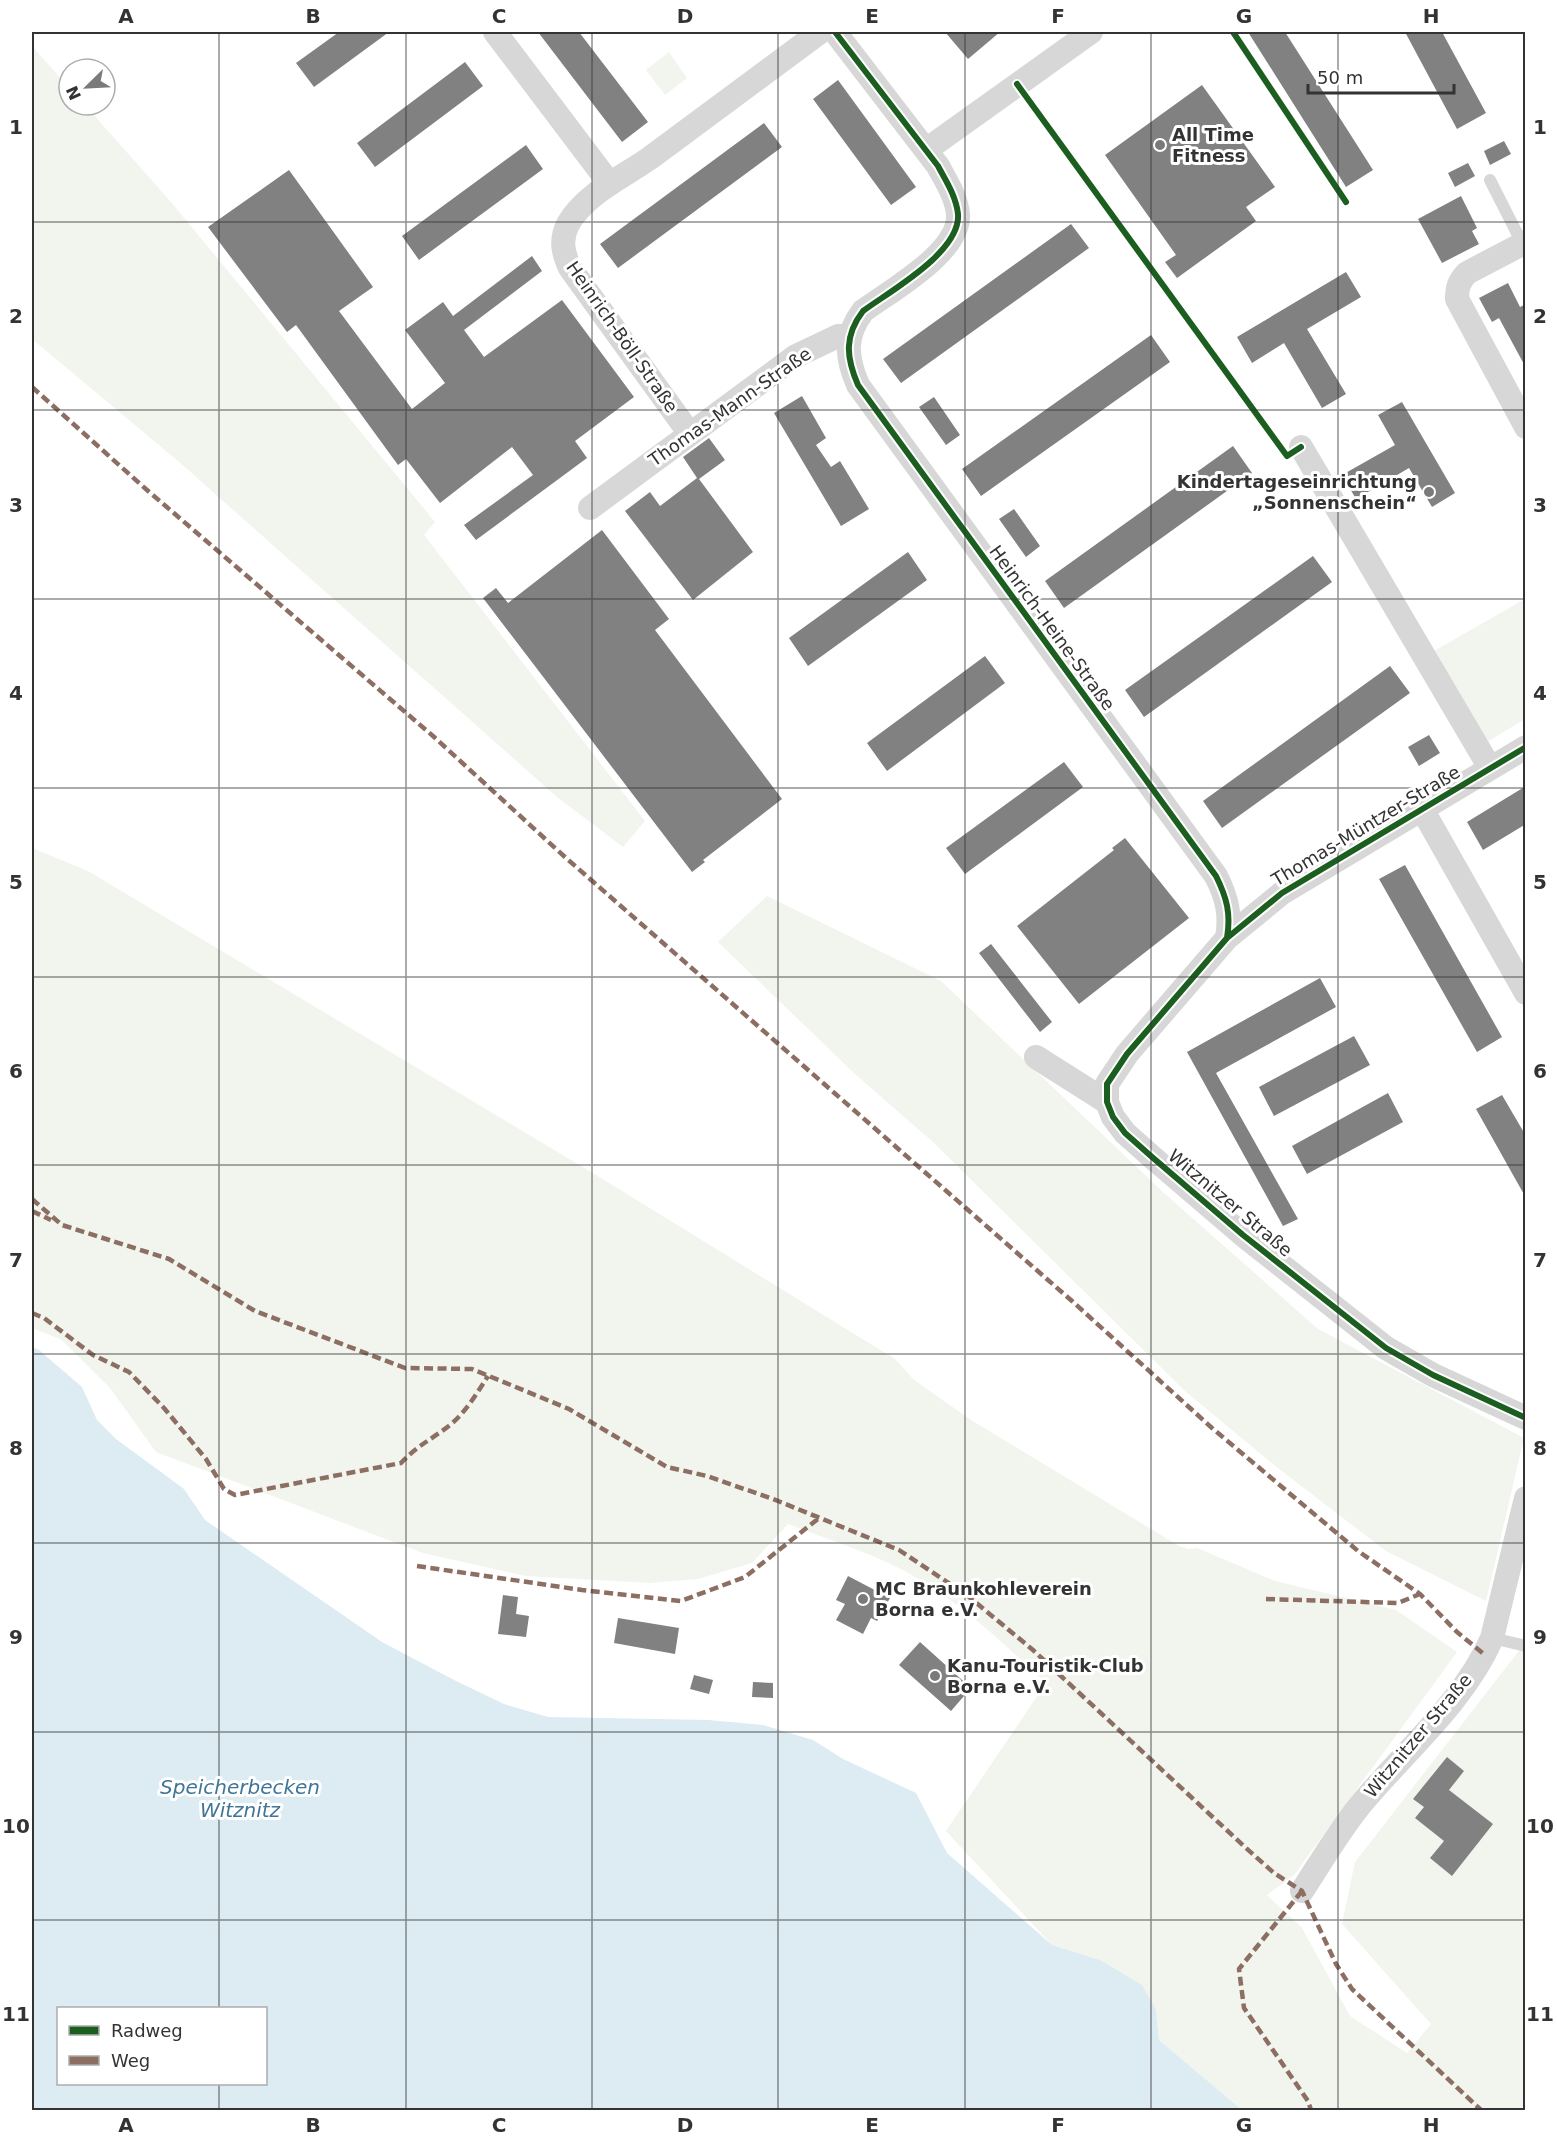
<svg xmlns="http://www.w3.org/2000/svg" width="1557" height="2142" viewBox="0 0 1557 2142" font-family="'DejaVu Sans',sans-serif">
  <rect width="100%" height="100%" fill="#fff"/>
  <path fill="#f1f5ed" d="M 32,46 L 69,88 L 69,105 L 85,105 L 171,202 L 435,522 L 424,535 L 645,821 L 623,847 L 557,797 L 178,461 L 32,339 Z
    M 669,52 L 687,78 L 665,95 L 646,70 Z
    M 1525,599 L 1525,719 L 1487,742 L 1434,651 Z
    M 32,848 L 88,871 L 596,1175 L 895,1359 L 914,1380 L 971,1420 L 1179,1546 L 1188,1549 L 1197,1548 L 1275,1581 L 1396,1610 L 1457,1652 L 1294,1875 L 1267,1895 L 1302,1928 L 1350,2016 L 1407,2053 L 1431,2024 L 1342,1924 L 1355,1862 L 1525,1643 L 1525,2110 L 1242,2110 L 1159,2040 L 1156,2010 L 1100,1960 L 1052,1945 L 946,1831 L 1046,1683 C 1006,1646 966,1607 919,1579 C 879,1555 832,1541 788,1524 L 752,1563 L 698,1579 L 650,1583 L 526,1576 L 423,1553 L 156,1452 L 110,1388 L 62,1340 L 32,1328 Z
    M 767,896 L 941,981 L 1164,1193 L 1318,1329 L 1524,1438 L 1486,1601 L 1386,1551 L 1279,1469 L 1186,1392 L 933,1142 L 855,1074 L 718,942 Z"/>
  <path fill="#ddebf3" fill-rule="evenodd" d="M 32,1347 L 39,1350 L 82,1387 L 97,1420 L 116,1439 L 184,1489 L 205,1520 L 382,1642 L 454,1680 L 504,1704 L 548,1717 L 708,1720 L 763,1725 L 813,1740 L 843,1759 L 916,1793 L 947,1853 L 1052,1945 L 1100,1960 L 1142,1985 L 1156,2010 L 1159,2040 L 1242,2110 L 32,2110 ZM 58,2008 L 266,2008 L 266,2084 L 58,2084 Z"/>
  <path fill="#818181" d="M 339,32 L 389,32 L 314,87 L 296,63 Z
    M 538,32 L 579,32 L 648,122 L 622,142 Z
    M 945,32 L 1000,32 L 968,59 Z
    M 1248,32 L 1285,32 L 1373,170 L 1346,187 Z
    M 1405,32 L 1442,32 L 1486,113 L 1457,129 Z
    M 465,62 L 483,86 L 375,167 L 357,143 Z
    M 838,80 L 916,187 L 891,205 L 813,99 Z
    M 1202,85 L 1275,187 L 1246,207 L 1256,221 L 1177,278 L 1165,262 L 1176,255 L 1105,155 Z
    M 764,123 L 782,147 L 618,268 L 600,244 Z
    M 1504,141 L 1511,154 L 1490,165 L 1484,151 Z
    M 526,145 L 543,169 L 419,260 L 402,236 Z
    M 1468,163 L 1475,176 L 1455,187 L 1448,173 Z
    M 289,170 L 373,287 L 339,311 L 412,409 L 445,383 L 405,330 L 443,302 L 453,316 L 532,256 L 542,271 L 464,330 L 484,357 L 562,300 L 634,397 L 575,441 L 587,458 L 476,540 L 464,525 L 533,475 L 512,447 L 440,503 L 406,459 L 398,465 L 296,325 L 287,332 L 208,227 Z
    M 1461,196 L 1477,228 L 1472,231 L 1479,244 L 1442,263 L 1418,219 Z
    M 1071,224 L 1089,248 L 901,383 L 883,359 Z
    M 1346,272 L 1361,297 L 1307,329 L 1346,394 L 1322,408 L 1284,343 L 1252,363 L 1237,337 Z
    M 1508,283 L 1520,307 L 1526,304 L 1526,368 L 1499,318 L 1492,322 L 1479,298 Z
    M 1151,335 L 1170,362 L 981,496 L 962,469 Z
    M 802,396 L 826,438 L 816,445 L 831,467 L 840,461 L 869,509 L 841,526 L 774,413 Z
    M 934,397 L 960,435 L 946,445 L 919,407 Z
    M 1402,402 L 1455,493 L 1432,507 L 1409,468 L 1356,499 L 1342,475 L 1395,445 L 1378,415 Z
    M 709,438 L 725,460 L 699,479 L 753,552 L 693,600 L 625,511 L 650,492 L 660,506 L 697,478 L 683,457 Z
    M 1233,446 L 1252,473 L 1064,608 L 1045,581 Z
    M 1014,509 L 1040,546 L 1026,557 L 999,519 Z
    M 602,530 L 669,619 L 655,630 L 782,799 L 703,860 L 705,862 L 692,872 L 483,598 L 496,588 L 508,603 Z
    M 908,552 L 927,580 L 808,666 L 789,638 Z
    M 1313,556 L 1332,582 L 1144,717 L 1125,690 Z
    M 985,656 L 1005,683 L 887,771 L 867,743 Z
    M 1390,666 L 1410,693 L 1222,828 L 1203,801 Z
    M 1429,735 L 1440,753 L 1419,766 L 1408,747 Z
    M 1064,762 L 1083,787 L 965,874 L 946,848 Z
    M 1526,786 L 1526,824 L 1483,850 L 1467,822 Z
    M 1125,838 L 1189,918 L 1079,1004 L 1017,926 L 1114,850 L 1112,848 Z
    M 1405,865 L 1502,1037 L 1477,1052 L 1379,879 Z
    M 991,944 L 1052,1022 L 1040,1032 L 979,953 Z
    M 1320,978 L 1336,1007 L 1216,1073 L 1298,1219 L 1283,1226 L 1187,1052 Z
    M 1354,1036 L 1370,1065 L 1274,1116 L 1259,1087 Z
    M 1388,1093 L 1403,1122 L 1307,1174 L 1292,1146 Z
    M 1502,1095 L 1526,1136 L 1526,1198 L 1476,1109 Z
    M 848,1576 L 890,1598 L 877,1621 L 871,1618 L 863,1634 L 836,1620 L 845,1604 L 836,1600 Z
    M 503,1595 L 518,1597 L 516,1614 L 529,1616 L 526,1637 L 498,1634 Z
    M 618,1618 L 679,1628 L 675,1654 L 614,1643 Z
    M 920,1642 L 971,1688 L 951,1711 L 899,1665 Z
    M 694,1675 L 713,1680 L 709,1694 L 690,1689 Z
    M 753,1682 L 773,1683 L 773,1698 L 752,1697 Z
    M 1447,1757 L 1464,1771 L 1449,1790 L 1493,1824 L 1452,1876 L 1430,1858 L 1444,1841 L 1415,1818 L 1424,1807 L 1413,1799 Z"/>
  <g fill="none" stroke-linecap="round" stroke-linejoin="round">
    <path stroke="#d7d7d7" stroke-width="12" d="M 1490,180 L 1522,243
      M 1492,1638 L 1526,1646"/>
    <path stroke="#d7d7d7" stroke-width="24" d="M 495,32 L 610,184
      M 835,32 L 938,166 C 946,181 956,196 958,214 C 961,252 890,291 863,311 C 844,336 846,357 858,385 L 1216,876 C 1227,898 1231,914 1227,938
      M 926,150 L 1091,32
      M 1526,242 L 1467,273 C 1459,281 1457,288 1457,299 L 1526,427
      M 690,434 L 570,268 C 563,253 560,240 568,224 C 585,194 623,177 650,158 C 707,116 764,74 820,32
      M 1301,447 L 1490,768
      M 590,508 L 796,356 L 838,336 L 849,336
      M 1526,747 L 1282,893 L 1227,938 L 1127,1054 L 1107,1084 L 1107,1102 L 1113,1117 L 1125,1133 L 1152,1157 L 1243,1235 L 1386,1348 L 1433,1375 L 1526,1418
      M 1422,809 L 1526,993
      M 1036,1057 L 1107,1102
      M 1302,1891 C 1321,1862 1339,1831 1361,1804 C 1405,1751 1464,1702 1492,1638 L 1526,1498"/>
    <path stroke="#8d6e63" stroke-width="4.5" stroke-dasharray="9 4.5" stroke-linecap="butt" d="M 32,387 L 147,490 L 433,736 L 566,858 L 1072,1301 L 1212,1428 L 1358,1551 L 1420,1594 L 1457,1632 L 1485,1655
      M 32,1199 L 62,1225 L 169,1259 L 255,1311 L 405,1368 L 472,1369 L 569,1409 L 667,1467 L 707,1476 L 773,1499 L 899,1550 L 968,1596 L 1033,1650 L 1246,1848 L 1274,1873 L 1302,1891 L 1336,1964 L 1352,1989 L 1481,2110
      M 32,1211 L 51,1220
      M 32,1313 L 44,1318 L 93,1355 L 129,1372 L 164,1408 L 206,1459 L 224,1489 L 235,1495 L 401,1463 C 419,1444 431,1440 450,1425 C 466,1412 477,1393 488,1376
      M 417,1566 L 582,1590 L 681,1601 L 745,1577 L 819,1518
      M 1266,1599 L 1398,1603 L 1420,1594
      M 1302,1891 L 1239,1969 L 1244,2008 L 1308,2101 L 1311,2110"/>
    <g stroke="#fff" stroke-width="10">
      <path id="cycleway" d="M 835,32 L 938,166 C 946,181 956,196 958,214 C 961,252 890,291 863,311 C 844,336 846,357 858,385 L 1216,876 C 1227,898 1231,914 1227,938
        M 1233,32 L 1346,202
        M 1017,84 L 1287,456 L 1301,447
        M 1526,747 L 1282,893 L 1227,938 L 1127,1054 L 1107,1084 L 1107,1102 L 1113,1117 L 1125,1133 L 1152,1157 L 1243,1235 L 1386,1348 L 1433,1375 L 1526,1418"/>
    </g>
    <use href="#cycleway" stroke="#1b5e20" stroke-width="6"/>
  </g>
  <path fill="none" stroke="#333" stroke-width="1.5" stroke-opacity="0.55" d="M 219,32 L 219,2008M 406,32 L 406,2110M 592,32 L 592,2110M 778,32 L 778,2110M 965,32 L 965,2110M 1151,32 L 1151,2110M 1338,32 L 1338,2110M 32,222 L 1526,222M 32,410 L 1526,410M 32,599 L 1526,599M 32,788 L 1526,788M 32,977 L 1526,977M 32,1165 L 1526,1165M 32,1354 L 1526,1354M 32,1543 L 1526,1543M 32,1732 L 1526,1732M 32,1920 L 1526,1920M 219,2084 L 219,2110"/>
  <g fill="#7a7a7a" stroke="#fff" stroke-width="2">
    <circle cx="1160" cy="145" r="6"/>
    <circle cx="1429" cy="492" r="6"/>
    <circle cx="863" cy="1599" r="6"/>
    <circle cx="935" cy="1676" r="6"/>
  </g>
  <g text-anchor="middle" stroke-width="6" stroke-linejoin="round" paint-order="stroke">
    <g font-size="18" font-weight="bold" fill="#333" stroke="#fff" text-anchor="start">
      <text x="1172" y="141">All Time<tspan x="1172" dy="21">Fitness</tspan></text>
      <text x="1417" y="488" text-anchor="end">Kindertageseinrichtung<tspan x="1417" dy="21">„Sonnenschein“</tspan></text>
      <text x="875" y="1595">MC Braunkohleverein<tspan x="875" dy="21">Borna e.V.</tspan></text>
      <text x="947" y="1672">Kanu-Touristik-Club<tspan x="947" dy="21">Borna e.V.</tspan></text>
    </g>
    <g font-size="18" fill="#333" stroke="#fff">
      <text transform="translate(622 337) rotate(55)" y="6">Heinrich-Böll-Straße</text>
      <text transform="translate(730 407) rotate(-35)" y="6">Thomas-Mann-Straße</text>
      <text transform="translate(1052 628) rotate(54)" y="6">Heinrich-Heine-Straße</text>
      <text transform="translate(1366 826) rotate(-31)" y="6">Thomas-Müntzer-Straße</text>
      <text transform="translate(1230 1203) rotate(40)" y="6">Witznitzer Straße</text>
      <text transform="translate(1418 1736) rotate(-50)" y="6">Witznitzer Straße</text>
    </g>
    <g font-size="20" font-style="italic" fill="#3f7597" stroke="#fff">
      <text x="240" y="1794">Speicherbecken<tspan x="240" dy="23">Witznitz</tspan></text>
    </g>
  </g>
  <rect width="1557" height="2142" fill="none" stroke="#ffffff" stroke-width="66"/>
  <rect x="57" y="2007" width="210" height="78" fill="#ffffff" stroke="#adadad" stroke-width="1.5"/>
  <rect x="69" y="2026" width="30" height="9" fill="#1b5e20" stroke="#adadad" stroke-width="1.5"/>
  <text x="111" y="2037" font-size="18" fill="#333333">Radweg</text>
  <rect x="69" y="2056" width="30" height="9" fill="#8d6e63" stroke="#adadad" stroke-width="1.5"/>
  <text x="111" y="2067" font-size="18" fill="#333333">Weg</text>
  <g transform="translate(87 87) rotate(246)"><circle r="28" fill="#ffffff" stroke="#adadad" stroke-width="1.5"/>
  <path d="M0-4.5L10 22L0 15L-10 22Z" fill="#7a7a7a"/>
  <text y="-9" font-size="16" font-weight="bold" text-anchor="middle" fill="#333333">N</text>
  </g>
  <path d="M1308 84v9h146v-9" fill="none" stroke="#333333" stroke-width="3"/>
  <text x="1317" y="84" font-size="18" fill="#333333" stroke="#ffffff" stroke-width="4.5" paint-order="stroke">50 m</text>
  <rect x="33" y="33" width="1491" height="2076" fill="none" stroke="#333" stroke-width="2"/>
  <g font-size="20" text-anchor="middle" font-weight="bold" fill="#333">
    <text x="126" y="23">A</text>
    <text x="313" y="23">B</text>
    <text x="499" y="23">C</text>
    <text x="685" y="23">D</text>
    <text x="872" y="23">E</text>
    <text x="1058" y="23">F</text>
    <text x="1244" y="23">G</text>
    <text x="1431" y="23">H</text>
    <text x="16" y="134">1</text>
    <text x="1540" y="134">1</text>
    <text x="16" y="323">2</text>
    <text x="1540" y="323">2</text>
    <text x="16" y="512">3</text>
    <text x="1540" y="512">3</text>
    <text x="16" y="700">4</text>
    <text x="1540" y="700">4</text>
    <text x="16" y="889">5</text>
    <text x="1540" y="889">5</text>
    <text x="16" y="1078">6</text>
    <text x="1540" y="1078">6</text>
    <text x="16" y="1267">7</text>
    <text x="1540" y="1267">7</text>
    <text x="16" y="1455">8</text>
    <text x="1540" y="1455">8</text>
    <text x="16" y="1644">9</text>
    <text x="1540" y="1644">9</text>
    <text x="16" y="1833">10</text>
    <text x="1540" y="1833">10</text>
    <text x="16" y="2021">11</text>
    <text x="1540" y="2021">11</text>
    <text x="126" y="2132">A</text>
    <text x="313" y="2132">B</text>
    <text x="499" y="2132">C</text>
    <text x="685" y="2132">D</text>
    <text x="872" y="2132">E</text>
    <text x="1058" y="2132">F</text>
    <text x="1244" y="2132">G</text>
    <text x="1431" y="2132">H</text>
  </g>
</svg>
